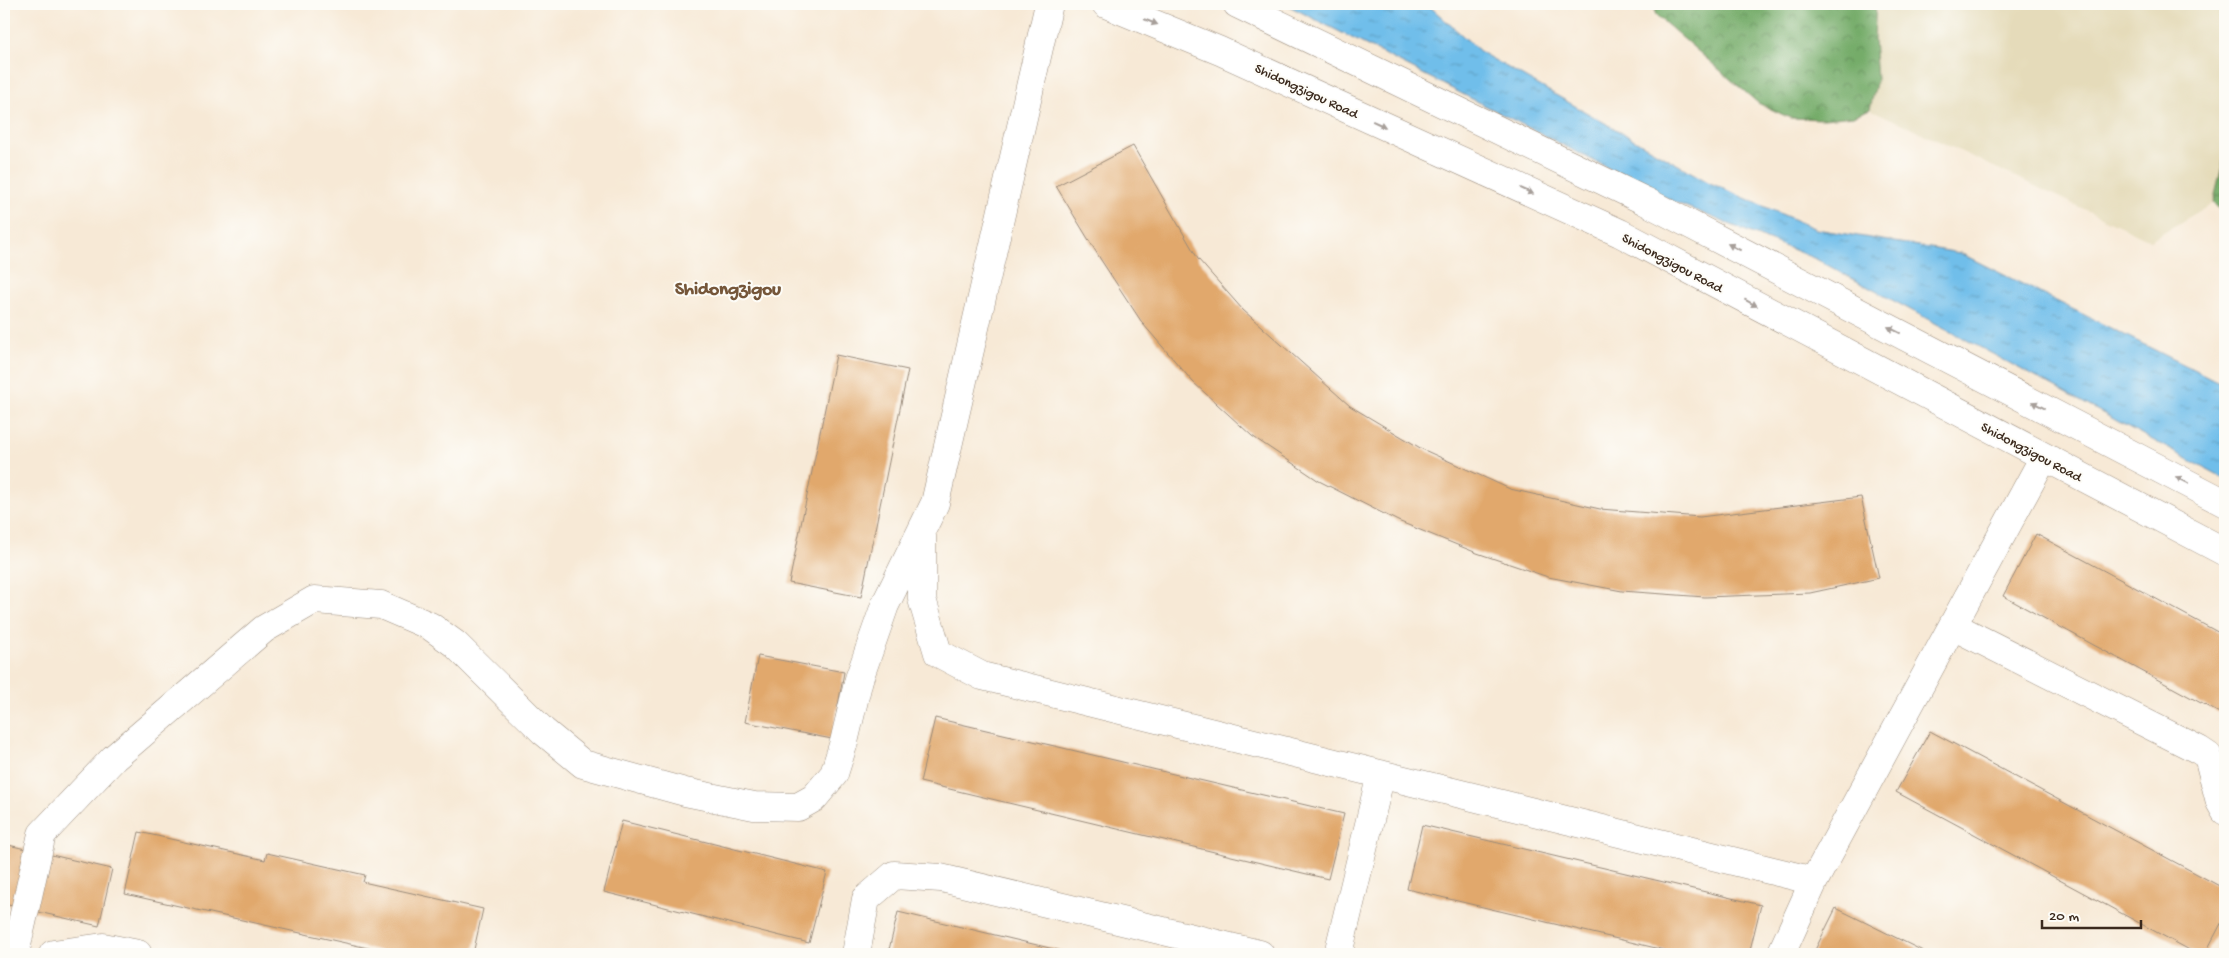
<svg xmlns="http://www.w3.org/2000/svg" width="2229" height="958" viewBox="0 0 2229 958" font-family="'Gochi Hand',sans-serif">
  <defs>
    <pattern id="forest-crowns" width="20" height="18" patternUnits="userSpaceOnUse" patternTransform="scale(1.25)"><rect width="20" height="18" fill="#74ac69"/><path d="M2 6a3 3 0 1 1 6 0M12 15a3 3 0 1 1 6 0" fill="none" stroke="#608c56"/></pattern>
    <pattern id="water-ripples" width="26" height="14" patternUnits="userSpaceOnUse" patternTransform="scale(1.25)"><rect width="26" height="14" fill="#70beea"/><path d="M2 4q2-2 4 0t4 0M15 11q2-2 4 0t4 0" fill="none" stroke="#5d9bbd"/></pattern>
  </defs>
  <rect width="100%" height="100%" fill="#fdfcf7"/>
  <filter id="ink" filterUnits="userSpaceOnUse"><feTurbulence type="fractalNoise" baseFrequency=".02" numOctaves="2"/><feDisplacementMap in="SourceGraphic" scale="10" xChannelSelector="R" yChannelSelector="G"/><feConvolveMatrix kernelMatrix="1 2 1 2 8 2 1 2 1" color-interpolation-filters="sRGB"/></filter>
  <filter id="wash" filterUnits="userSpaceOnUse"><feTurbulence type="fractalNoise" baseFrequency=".0096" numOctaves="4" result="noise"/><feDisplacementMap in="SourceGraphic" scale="20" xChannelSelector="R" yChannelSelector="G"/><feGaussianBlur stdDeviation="1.12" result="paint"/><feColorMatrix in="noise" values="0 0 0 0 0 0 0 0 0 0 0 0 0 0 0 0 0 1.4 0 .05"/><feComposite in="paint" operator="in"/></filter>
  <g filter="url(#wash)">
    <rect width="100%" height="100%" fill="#f7e9d6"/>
    <path fill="#e5dbba" d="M 1876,4 L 2225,4 L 2225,154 L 2213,203 L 2150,240 L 1870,109 L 1877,79 L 1874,38 Z"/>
    <path fill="url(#forest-crowns)" stroke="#586b44" d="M 1652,4 L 1876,4 L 1874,38 L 1877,79 L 1870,109 L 1853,116 L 1824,119 L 1790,118 L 1758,103 L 1656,15 Z
      M 2225,154 L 2225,218 L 2213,203 Z"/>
    <path fill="url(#water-ripples)" stroke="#567484" d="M 1285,4 L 1427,4 L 1482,53 L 1710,183 L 1816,229 L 1960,253 L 2225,385 L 2225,479 L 1816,259 L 1677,203 Z"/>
    <g id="blocks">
      <path fill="#e1a86c" d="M 1133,146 L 1198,259 L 1243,310 L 1350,406 L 1422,449 L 1510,489 L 1600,509 L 1700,517 L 1861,497 L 1879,578 L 1810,593 L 1705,597 L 1622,591 L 1548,577 L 1477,553 L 1398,521 L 1319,481 L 1252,436 L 1193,382 L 1143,324 L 1101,260 L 1056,186 Z
        M 836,355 L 908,370 L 861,597 L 789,583 Z
        M 2036,534 L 2225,636 L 2225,716 L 2003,596 Z
        M 758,656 L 844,672 L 832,739 L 745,722 Z
        M 935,718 L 1344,814 L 1328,879 L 920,782 Z
        M 1930,731 L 2225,889 L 2225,916 L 2205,954 L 2197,954 L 1896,792 Z
        M 622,821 L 827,872 L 809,943 L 604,892 Z
        M 1422,825 L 1761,905 L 1749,954 L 1681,954 L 1407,889 Z
        M 139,832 L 265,860 L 267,853 L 365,875 L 363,882 L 483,909 L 473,954 L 395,954 L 125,894 Z
        M 4,844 L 112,869 L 99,926 L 4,904 Z
        M 1836,908 L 1929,954 L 1813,954 Z
        M 898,912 L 1075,954 L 888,954 Z"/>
    </g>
  </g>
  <g filter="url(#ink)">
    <use href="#blocks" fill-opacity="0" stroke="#998a7a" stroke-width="1"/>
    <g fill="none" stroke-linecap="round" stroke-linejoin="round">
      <g stroke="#998a7a" stroke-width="29">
        <path id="minor" d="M 922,536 L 922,599 L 938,653 L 982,676 L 1814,881
          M 1953,626 L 2199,750 L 2208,756 L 2220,802 L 2225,811
          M 15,954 L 42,834 L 114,758 L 264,629 L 314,600 L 381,605 L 430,626 L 455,644 L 543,731 L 583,764 L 685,792 L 754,806 L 798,807 L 814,798 L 834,774 L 844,742 L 859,679 L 885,605 L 935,503 L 1049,4
          M 53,954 L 103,947 L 138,954
          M 856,954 L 866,899 L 894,875 L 941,878 L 1260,954
          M 1338,954 L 1381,774
          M 1781,954 L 1814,881 L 2044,457"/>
      </g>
      <g stroke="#998a7a" stroke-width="29">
        <path id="major" d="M 1106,4 L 1220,51 L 1620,233 L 2225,552
          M 1237,4 L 1645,201 L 2225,503"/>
      </g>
      <use href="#minor" stroke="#fff" stroke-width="28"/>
      <use href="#major" stroke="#fff" stroke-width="28"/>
    </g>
    <defs><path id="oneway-solid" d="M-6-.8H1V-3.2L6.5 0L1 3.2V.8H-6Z" transform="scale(1.25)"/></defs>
    <g fill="#a79f9a">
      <use href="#oneway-solid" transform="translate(1151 22) rotate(22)"/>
      <use href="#oneway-solid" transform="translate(1379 124) rotate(25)"/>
      <use href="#oneway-solid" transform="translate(1527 191) rotate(25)"/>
      <use href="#oneway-solid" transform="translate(1734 247) rotate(-153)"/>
      <use href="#oneway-solid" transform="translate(1751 303) rotate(28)"/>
      <use href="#oneway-solid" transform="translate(1894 330) rotate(-153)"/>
      <use href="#oneway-solid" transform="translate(2038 405) rotate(-153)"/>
      <use href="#oneway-solid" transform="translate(2182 480) rotate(-153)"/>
    </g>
  </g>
  <g text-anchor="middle" stroke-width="4" stroke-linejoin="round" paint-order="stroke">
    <g font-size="14" fill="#3b2a1e" stroke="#fdfcf7">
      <text transform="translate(1307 90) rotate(25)" y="5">Shidongzigou Road</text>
      <text transform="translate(1673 262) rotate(28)" y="5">Shidongzigou Road</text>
      <text transform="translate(2032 451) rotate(28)" y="5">Shidongzigou Road</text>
    </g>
    <g font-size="19" font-weight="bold" fill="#755639" stroke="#fdfcf7">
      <text x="728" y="294">Shidongzigou</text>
    </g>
  </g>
  <rect width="2229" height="958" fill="none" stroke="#fdfcf7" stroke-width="20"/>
  <path d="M2042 920v8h99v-8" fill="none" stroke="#3b2a1e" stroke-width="2.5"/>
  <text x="2049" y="920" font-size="15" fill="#3b2a1e" stroke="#fdfcf7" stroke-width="4" paint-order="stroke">20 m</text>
</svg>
